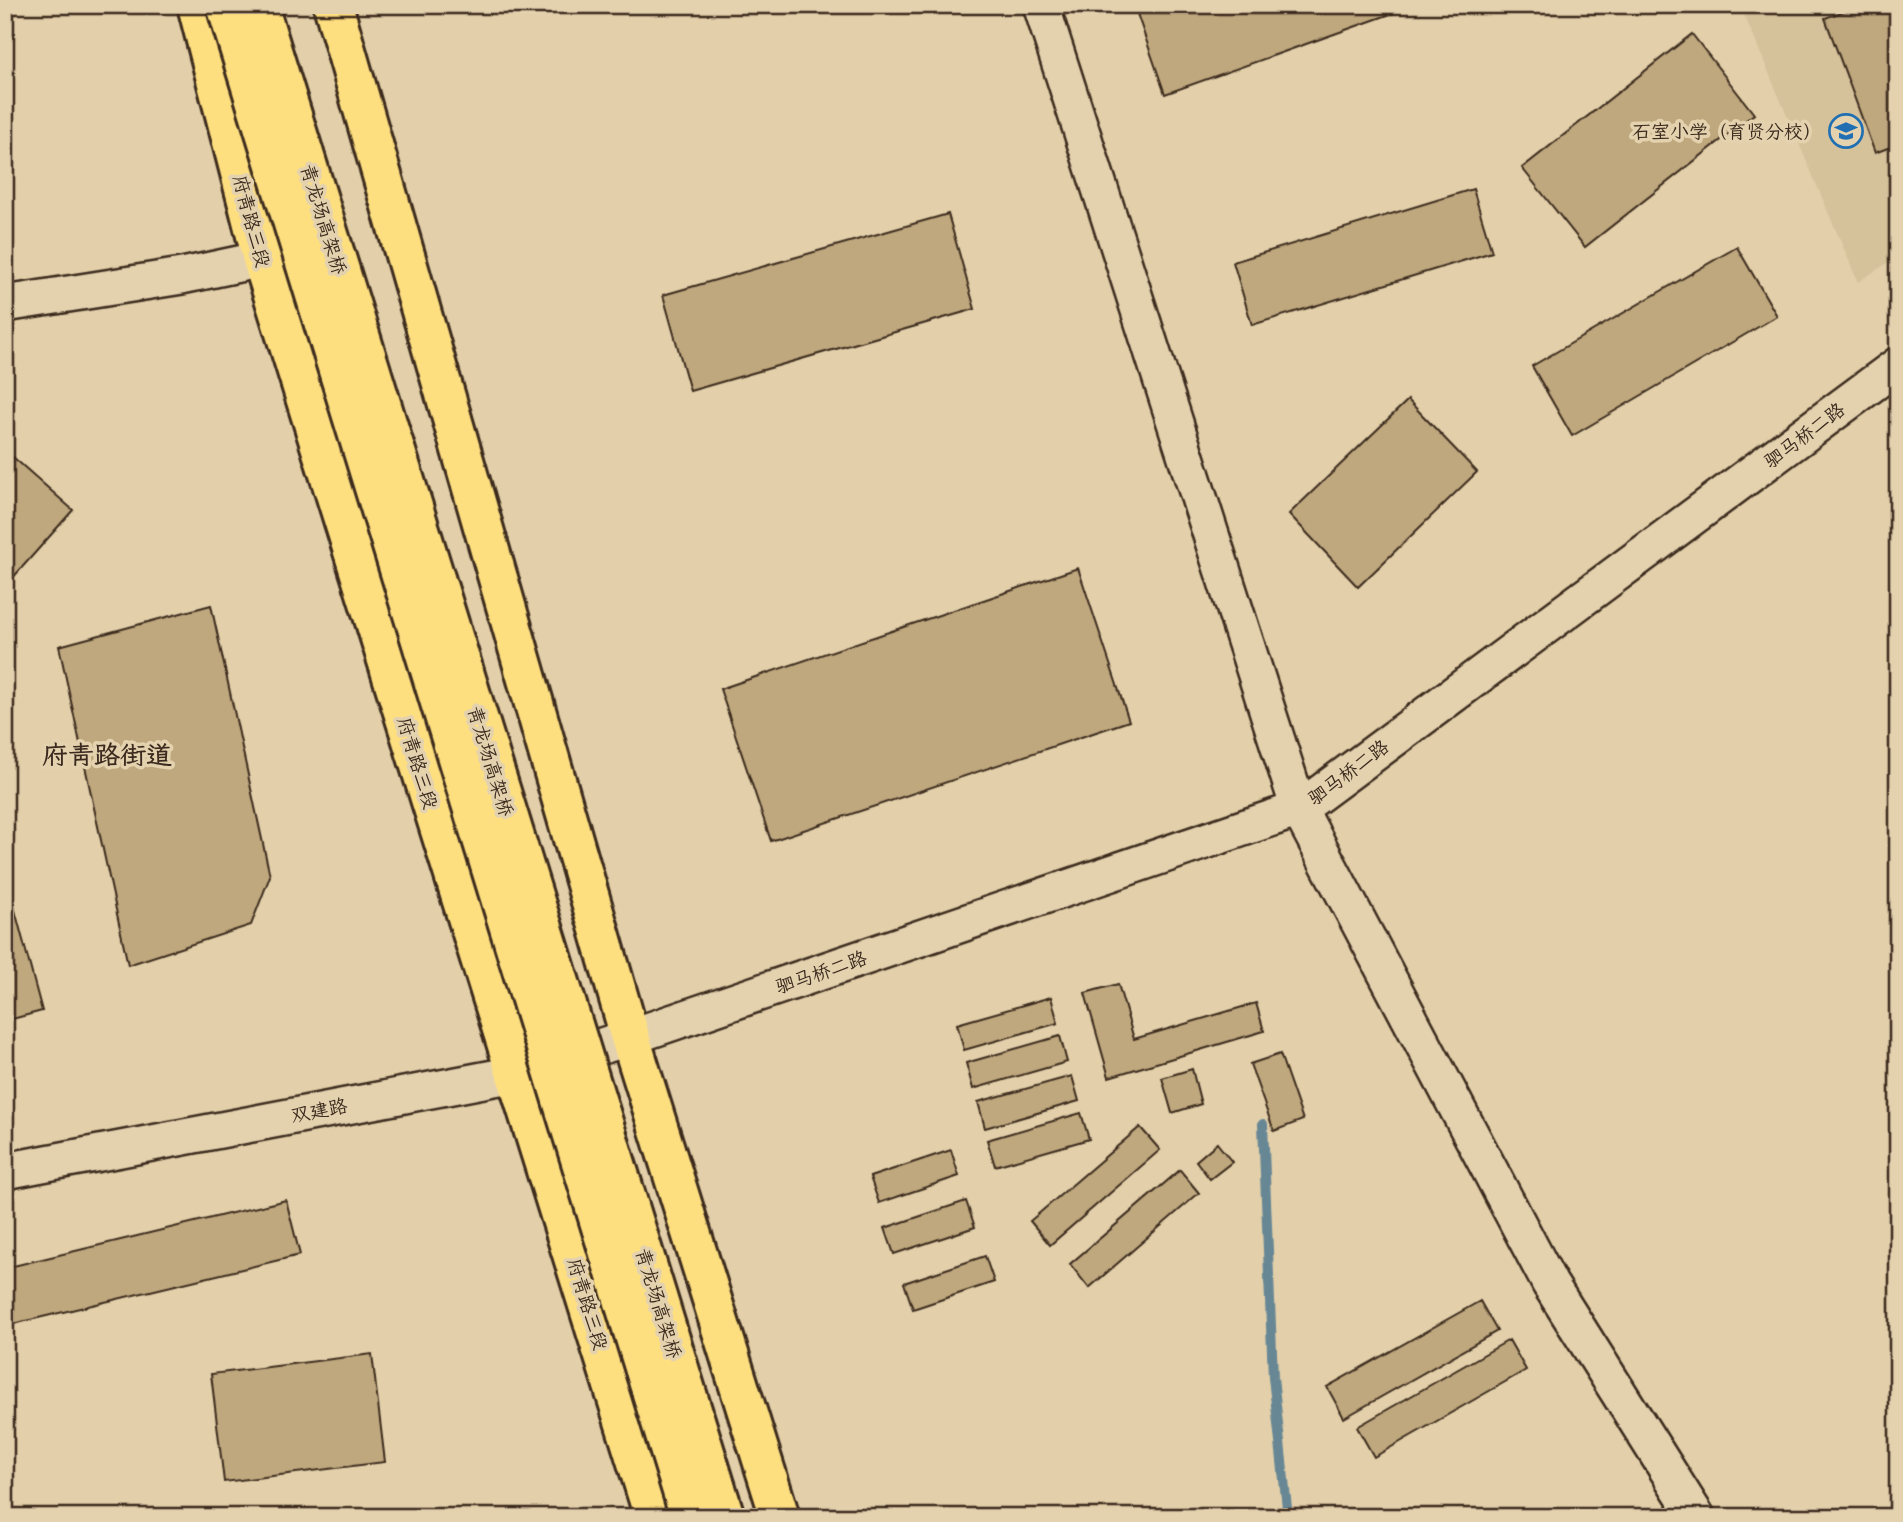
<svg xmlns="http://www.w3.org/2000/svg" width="1903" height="1522" viewBox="0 0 1903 1522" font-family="Sriracha,'LXGW WenKai TC',sans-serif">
  <rect width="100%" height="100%" fill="#e3d0aa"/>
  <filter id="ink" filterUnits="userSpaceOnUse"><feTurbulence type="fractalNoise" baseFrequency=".0143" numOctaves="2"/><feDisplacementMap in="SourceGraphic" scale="14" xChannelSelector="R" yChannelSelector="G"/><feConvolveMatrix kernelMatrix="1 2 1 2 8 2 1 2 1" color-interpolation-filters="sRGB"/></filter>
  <g filter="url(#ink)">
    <path fill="#d5c19a" d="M 1740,5 L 1898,5 L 1898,256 L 1858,282 Z"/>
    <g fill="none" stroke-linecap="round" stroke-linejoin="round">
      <path stroke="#678795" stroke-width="10" d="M 1263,1124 L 1273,1377 L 1288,1517"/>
    </g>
    <path fill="#bfa87e" stroke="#3b2a1e" stroke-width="2" d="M 1134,5 L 1416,5 L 1165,94 Z
      M 1860,5 L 1898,5 L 1898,144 L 1875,153 L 1825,18 Z
      M 1692,34 L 1754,114 L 1585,247 L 1522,168 Z
      M 1473,189 L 1492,252 L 1252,325 L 1233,262 Z
      M 948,214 L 975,309 L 690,391 L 663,295 Z
      M 1737,247 L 1777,316 L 1572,436 L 1532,366 Z
      M 1408,400 L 1477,472 L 1358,587 L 1289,514 Z
      M 5,450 L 73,510 L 10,581 L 5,576 Z
      M 1078,568 L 1129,721 L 771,841 L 720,689 Z
      M 211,605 L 270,876 L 251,925 L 128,965 L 59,646 Z
      M 5,873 L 42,1011 L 5,1021 Z
      M 1118,984 L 1134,1039 L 1256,1003 L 1264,1031 L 1109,1077 L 1085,993 Z
      M 1051,997 L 1058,1023 L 964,1050 L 957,1024 Z
      M 1060,1036 L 1067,1062 L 973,1089 L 966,1063 Z
      M 1280,1054 L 1303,1120 L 1274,1131 L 1250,1064 Z
      M 1192,1069 L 1201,1104 L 1172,1113 L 1162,1078 Z
      M 1072,1076 L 1079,1101 L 985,1128 L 978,1102 Z
      M 1081,1113 L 1089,1139 L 995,1166 L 987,1140 Z
      M 1140,1127 L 1160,1150 L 1050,1245 L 1030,1221 Z
      M 1217,1143 L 1232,1162 L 1210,1179 L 1196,1161 Z
      M 951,1150 L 959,1176 L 879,1203 L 870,1177 Z
      M 1180,1170 L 1199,1193 L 1089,1288 L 1070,1264 Z
      M 286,1200 L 300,1255 L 5,1326 L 5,1268 Z
      M 966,1201 L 975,1227 L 894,1254 L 885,1228 Z
      M 985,1256 L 994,1282 L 913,1309 L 904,1283 Z
      M 1480,1301 L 1497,1331 L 1344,1418 L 1327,1387 Z
      M 1509,1340 L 1526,1370 L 1374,1457 L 1357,1427 Z
      M 372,1354 L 385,1462 L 224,1482 L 211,1374 Z"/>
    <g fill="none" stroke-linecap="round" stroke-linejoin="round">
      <g stroke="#3b2a1e" stroke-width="40">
        <path id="minor" d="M 1041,5 L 1299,809 L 1550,1284 L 1697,1517
          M 5,304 L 182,276 L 262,259
          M 5,1171 L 515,1074 L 630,1037 L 1299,809 L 1898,365"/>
      </g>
      <g stroke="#3b2a1e" stroke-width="44">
        <path id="major" d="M 197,5 L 262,259 L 654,1517
          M 333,5 L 630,1037 L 780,1517"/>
      </g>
      <use href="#minor" stroke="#e4d2af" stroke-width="35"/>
      <use href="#major" stroke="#fedf80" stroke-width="38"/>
      <g stroke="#3b2a1e" stroke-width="44" stroke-linecap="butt">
        <path id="highway-bridge" d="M 226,5 L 690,1517
          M 258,5 L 725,1517"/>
      </g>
      <use href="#highway-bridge" stroke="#fedf80" stroke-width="38"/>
    </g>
  </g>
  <defs>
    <g id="school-ring" transform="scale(1.75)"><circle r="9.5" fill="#e4d2af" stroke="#1f6fb2" stroke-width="1.5"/><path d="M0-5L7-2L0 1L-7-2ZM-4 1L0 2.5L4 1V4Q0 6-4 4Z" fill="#1f6fb2"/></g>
  </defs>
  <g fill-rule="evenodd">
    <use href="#school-ring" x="1846" y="131"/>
  </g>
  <g text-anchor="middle" stroke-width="7" stroke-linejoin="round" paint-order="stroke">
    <g font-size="19" fill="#3b2a1e" stroke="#e4d2af" text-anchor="end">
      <text x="1822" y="138">石室小学（育贤分校）</text>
    </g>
    <g font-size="19" fill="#3b2a1e" stroke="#e4d2af">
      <text transform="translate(324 219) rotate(73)" y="7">青龙场高架桥</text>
      <text transform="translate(252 221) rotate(75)" y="7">府青路三段</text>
      <text transform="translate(1804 435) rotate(-37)" y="7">驷马桥二路</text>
      <text transform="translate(491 761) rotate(73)" y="7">青龙场高架桥</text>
      <text transform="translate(418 763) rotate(73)" y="7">府青路三段</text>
      <text transform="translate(1348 772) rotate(-37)" y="7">驷马桥二路</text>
      <text transform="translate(821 972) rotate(-19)" y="7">驷马桥二路</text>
      <text transform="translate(319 1110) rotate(-11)" y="7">双建路</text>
      <text transform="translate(659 1303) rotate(73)" y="7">青龙场高架桥</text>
      <text transform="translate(588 1304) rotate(73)" y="7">府青路三段</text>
    </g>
    <g font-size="26" font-weight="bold" fill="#3b2a1e" stroke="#e4d2af">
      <text x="107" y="764">府青路街道</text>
    </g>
  </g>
  <rect width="1903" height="1522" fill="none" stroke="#e4d2af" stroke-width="28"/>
  <rect x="14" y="14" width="1875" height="1494" fill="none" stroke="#3b2a1e" stroke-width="2.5" filter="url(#ink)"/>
</svg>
